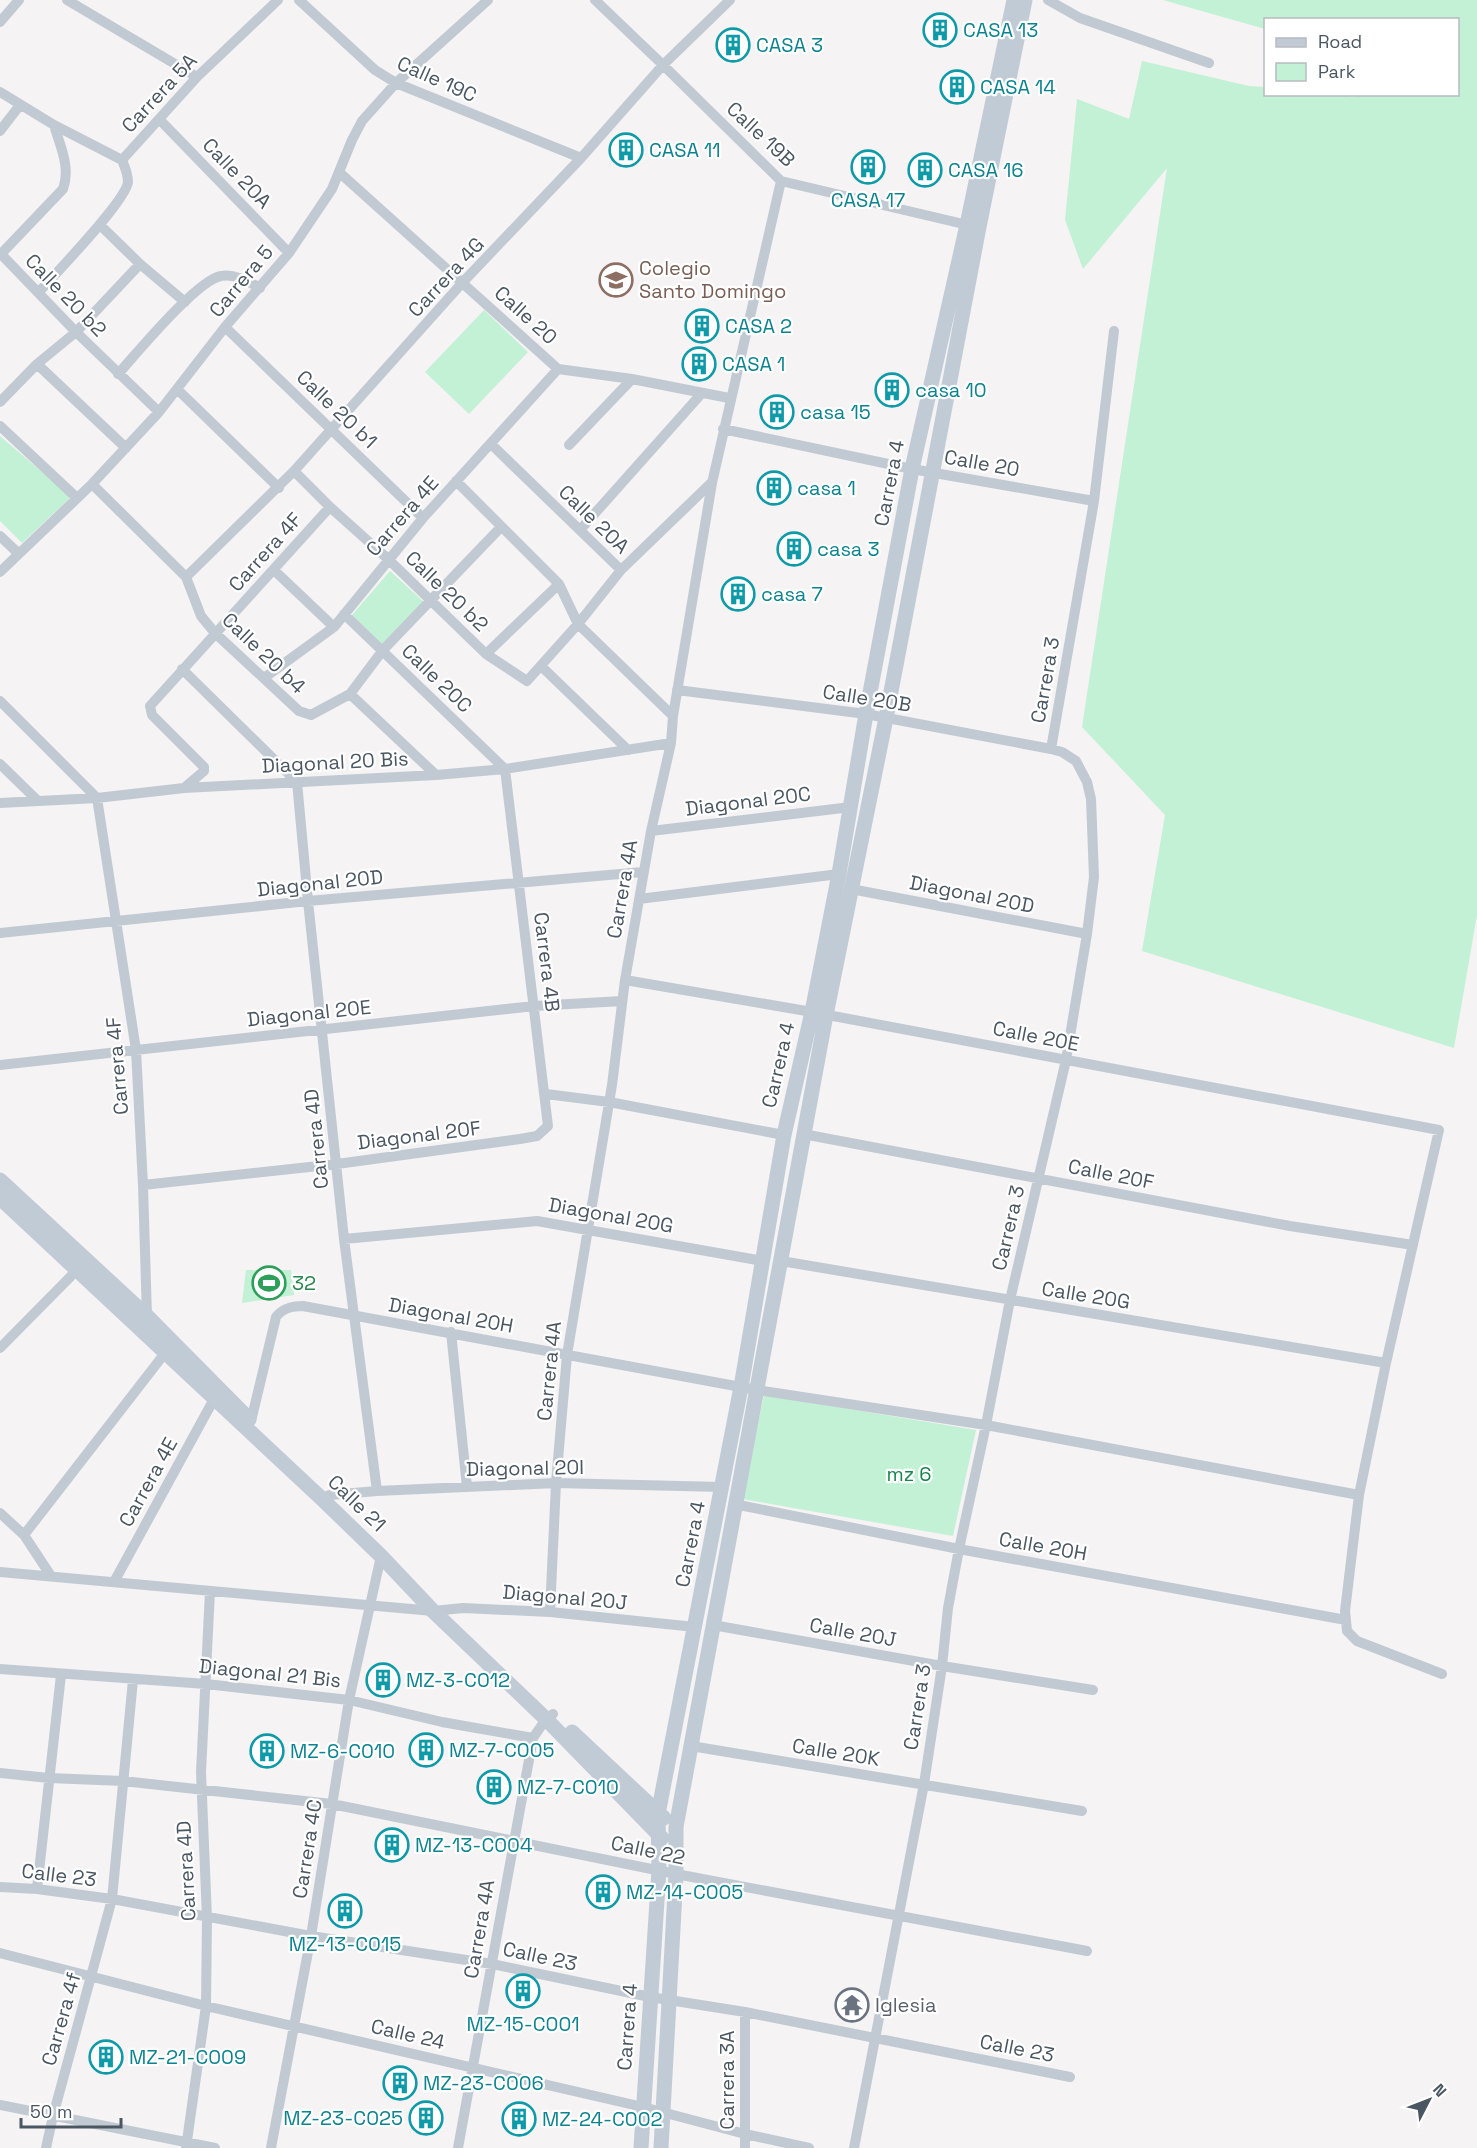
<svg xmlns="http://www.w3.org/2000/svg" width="1477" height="2148" viewBox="0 0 1477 2148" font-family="'Space Grotesk',sans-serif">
  <rect width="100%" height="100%" fill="#f5f3f3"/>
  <path fill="#c3f1d5" d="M 1163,0 L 1477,0 L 1477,915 L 1454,1048 L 1142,951 L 1165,815 L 1082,727 L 1167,168 L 1083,269 L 1065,220 L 1077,99 L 1129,119 L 1142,61 L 1249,86 L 1265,87 L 1266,94 L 1332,94 L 1354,97 L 1355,94 L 1458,94 L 1458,20 L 1266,20 L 1265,29 Z
    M 484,310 L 528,352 L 469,414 L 425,372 Z
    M 0,436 L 71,497 L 22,543 L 0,521 Z
    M 390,571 L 424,602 L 383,645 L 352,615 Z
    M 246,1270 L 291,1270 L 294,1295 L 242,1303 Z
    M 764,1395 L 976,1430 L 953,1536 L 742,1499 Z"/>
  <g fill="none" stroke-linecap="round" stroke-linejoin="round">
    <path stroke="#c1cad2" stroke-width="10" d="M 67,0 L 197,77
      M 299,0 L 375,70 L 396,83 L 581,158
      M 595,0 L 663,65 L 781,181 L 972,226
      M 1048,0 L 1080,18 L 1209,63
      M 0,22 L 19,0
      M 0,92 L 54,125 L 122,160
      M 159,119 L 289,253
      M 0,131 L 20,105
      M 122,160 L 197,77 L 278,0
      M 340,173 L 558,369 L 632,379 L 729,398
      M 100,225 L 140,264 L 185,302
      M 0,253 L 76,332 L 159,412
      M 1,254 L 63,189 C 71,167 60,146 54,125
      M 39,292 C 55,274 126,201 128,182 C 128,174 125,167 122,160
      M 225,327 L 423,518
      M 37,364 L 126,448
      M 118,374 C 137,353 197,280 221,276 C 234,273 249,282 260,288
      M 178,390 L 279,488
      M 0,402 L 37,364 L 76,332 L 140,264
      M 0,426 L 77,498
      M 723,429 L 912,469 L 1094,501
      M 491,444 L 621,570
      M 569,445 L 632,379
      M 294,471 L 330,507 L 388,559 L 486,654 L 527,681 L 578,624 L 621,570 L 711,483
      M 456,481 L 559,584 L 578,624 L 673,716
      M 92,484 L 186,577 L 201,616 L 215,633 L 299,711 L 311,715 L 350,694 L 383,650 L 501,527
      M 580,530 L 702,393
      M 0,536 L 18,553
      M 274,570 L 334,627
      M 0,572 L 92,484 L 159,412 L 225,327 L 289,253 L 332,189 L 352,140 L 362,121 L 396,83 L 488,0
      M 186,577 L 294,471 L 463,282 L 581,158 L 663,65 L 730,0
      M 486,654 L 559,584
      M 541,666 L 628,750
      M 182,669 L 297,782 L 308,901 L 344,1239 L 377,1491
      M 264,678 L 334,627 L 423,518 L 558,369
      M 677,690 L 866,714 L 1051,749
      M 350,694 L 436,775
      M 0,701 L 97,798 L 136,1050 L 143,1185 L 147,1317
      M 0,764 L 38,801
      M 184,788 L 204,771 L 204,767 L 152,715 L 150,706 L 330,507
      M 0,803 L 97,798 L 184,788 L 436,775 L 505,769 L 671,743
      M 651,831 L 851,807
      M 851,889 L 1087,934
      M 639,899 L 839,874
      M 0,933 L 308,901 L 643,872
      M 625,980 L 812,1012 L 1439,1130 L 1386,1363 L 1359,1495 L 1345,1611 L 1347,1631 L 1357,1641 L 1442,1674
      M 0,1065 L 534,1006 L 622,1001
      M 546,1094 L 609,1102 L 784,1135
      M 803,1134 L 1290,1226 L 1413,1245
      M 143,1185 L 337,1164 L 520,1139 L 537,1136 L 548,1126 L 505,769 L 344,614
      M 344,1239 L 537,1221 L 763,1261
      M 781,1261 L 1386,1363
      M 451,1332 L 467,1487
      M 0,1348 L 78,1269
      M 251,1421 L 276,1317 C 283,1308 292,1306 303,1306 L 757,1390 L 986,1425 L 1359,1495
      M 321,1498 L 330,1495 L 377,1491 L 556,1483 L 722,1487
      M 734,1504 L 959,1549 L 1346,1620
      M 0,1513 L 24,1535 L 51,1576
      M 24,1535 L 165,1353
      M 0,1572 L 433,1611 L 463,1608 L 550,1612 L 695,1627
      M 114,1582 L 214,1399
      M 550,1612 L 556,1483 L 567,1355 L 612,1085 L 625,980 L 651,831 L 671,743 L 673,716 L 712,483 L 781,181
      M 713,1625 L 942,1666 L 1093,1690
      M 0,1669 L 206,1684 L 349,1700 L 442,1722 L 533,1738
      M 691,1746 L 1082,1811
      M 0,1773 L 49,1778 L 123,1781 L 332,1804 L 676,1874 L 1087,1951
      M 0,1887 L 37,1889 L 112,1899 L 311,1936 L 492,1964 L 650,1997 L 745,2012 L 1070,2077
      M 37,1889 L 61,1675
      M 0,1953 L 206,2006 L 643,2107 L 745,2134 L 809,2148
      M 0,2105 L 215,2148
      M 46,2148 L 53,2116 L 112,1899 L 133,1680
      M 186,2148 L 206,2006 L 207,1918 L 201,1772 L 210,1591
      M 271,2148 L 311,1936 L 349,1700 L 381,1556
      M 458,2148 L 533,1738 L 546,1719 L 553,1714
      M 745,2148 L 745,2012
      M 854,2148 L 924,1784 L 942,1666 L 948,1608 L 959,1549 L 986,1425 L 1010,1300 L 1066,1060 L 1087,934 L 1094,877 L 1091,799 L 1087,782 L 1076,761 L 1062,752 L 1051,749 L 1094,501 L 1114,331"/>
    <path stroke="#c1cbd6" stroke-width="15" d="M 0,1180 L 147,1316 L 249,1419
      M 0,1198 L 321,1498 L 381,1556 L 433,1611 L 546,1719 L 662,1838
      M 572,1732 L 664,1818
      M 641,2148 L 659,1870 L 658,1814 L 741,1387 L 784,1135 L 812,1012 L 839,874 L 866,714 L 912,469 L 967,225 L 1014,0
      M 661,2148 L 676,1874 L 676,1827 L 826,1015 L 886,718 L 979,227 L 1025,0"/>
  </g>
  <defs>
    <g id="building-ring" transform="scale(1.725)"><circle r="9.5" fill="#fff" stroke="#0f9aa8" stroke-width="1.5"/><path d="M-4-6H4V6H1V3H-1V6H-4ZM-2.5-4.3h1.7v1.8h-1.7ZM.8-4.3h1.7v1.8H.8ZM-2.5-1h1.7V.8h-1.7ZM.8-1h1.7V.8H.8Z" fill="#0f9aa8"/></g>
    <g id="school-ring" transform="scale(1.725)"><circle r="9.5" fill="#fff" stroke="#8d6e63" stroke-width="1.5"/><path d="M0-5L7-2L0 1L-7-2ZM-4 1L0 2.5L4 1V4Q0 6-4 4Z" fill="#8d6e63"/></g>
    <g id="stadium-ring" transform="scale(1.725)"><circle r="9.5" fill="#fff" stroke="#2e9e5b" stroke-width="1.5"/><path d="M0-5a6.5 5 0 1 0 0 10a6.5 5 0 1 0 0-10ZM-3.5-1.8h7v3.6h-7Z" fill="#2e9e5b"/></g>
    <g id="temple-ring" transform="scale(1.725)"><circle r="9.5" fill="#fff" stroke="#6b7280" stroke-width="1.5"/><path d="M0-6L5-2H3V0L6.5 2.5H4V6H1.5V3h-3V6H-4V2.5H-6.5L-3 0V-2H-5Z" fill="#6b7280"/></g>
  </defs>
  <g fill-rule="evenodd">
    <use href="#building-ring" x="940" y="30"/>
    <use href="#building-ring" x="733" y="45"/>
    <use href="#building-ring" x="957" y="87"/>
    <use href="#building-ring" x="626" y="150"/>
    <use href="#building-ring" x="868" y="167"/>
    <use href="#building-ring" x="925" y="170"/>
    <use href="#school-ring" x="616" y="280"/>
    <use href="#building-ring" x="702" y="326"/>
    <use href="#building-ring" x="699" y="364"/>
    <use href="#building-ring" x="892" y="390"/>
    <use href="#building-ring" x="777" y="412"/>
    <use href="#building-ring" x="774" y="488"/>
    <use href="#building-ring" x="794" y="549"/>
    <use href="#building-ring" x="738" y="594"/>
    <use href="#stadium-ring" x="269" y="1283"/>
    <use href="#building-ring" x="383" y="1680"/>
    <use href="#building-ring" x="426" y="1750"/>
    <use href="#building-ring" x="267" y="1751"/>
    <use href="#building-ring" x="494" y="1787"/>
    <use href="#building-ring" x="392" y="1845"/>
    <use href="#building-ring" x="603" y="1892"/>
    <use href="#building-ring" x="345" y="1911"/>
    <use href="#building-ring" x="523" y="1991"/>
    <use href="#temple-ring" x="852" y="2005"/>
    <use href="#building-ring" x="106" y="2057"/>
    <use href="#building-ring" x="400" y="2083"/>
    <use href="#building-ring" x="426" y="2118"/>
    <use href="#building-ring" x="519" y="2119"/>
  </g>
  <g text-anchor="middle" stroke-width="4.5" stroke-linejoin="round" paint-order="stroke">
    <g font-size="20" fill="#0d838f" stroke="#fff" text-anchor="start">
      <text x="963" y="37">CASA 13</text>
      <text x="756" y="52">CASA 3</text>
      <text x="980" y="94">CASA 14</text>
      <text x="649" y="157">CASA 11</text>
      <text x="948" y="177">CASA 16</text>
      <text x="868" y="207" text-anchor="middle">CASA 17</text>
      <text x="725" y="333">CASA 2</text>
      <text x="722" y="371">CASA 1</text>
      <text x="915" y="397">casa 10</text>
      <text x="800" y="419">casa 15</text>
      <text x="797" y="495">casa 1</text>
      <text x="817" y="556">casa 3</text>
      <text x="761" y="601">casa 7</text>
      <text x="406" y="1687">MZ-3-C012</text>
      <text x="449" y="1757">MZ-7-C005</text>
      <text x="290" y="1758">MZ-6-C010</text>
      <text x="517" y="1794">MZ-7-C010</text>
      <text x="415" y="1852">MZ-13-C004</text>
      <text x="626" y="1899">MZ-14-C005</text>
      <text x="345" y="1951" text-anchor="middle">MZ-13-C015</text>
      <text x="523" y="2031" text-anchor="middle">MZ-15-C001</text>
      <text x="129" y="2064">MZ-21-C009</text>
      <text x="423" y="2090">MZ-23-C006</text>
      <text x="403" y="2125" text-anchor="end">MZ-23-C025</text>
      <text x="542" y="2126">MZ-24-C002</text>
    </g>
    <g font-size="20" fill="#4a5661" stroke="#fff">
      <text transform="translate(437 79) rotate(24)" y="7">Calle 19C</text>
      <text transform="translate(159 93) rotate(-47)" y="7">Carrera 5A</text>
      <text transform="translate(761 134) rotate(43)" y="7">Calle 19B</text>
      <text transform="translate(237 173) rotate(46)" y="7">Calle 20A</text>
      <text transform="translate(446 277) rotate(-47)" y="7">Carrera 4G</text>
      <text transform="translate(241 281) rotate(-50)" y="7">Carrera 5</text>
      <text transform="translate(66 295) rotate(46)" y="7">Calle 20 b2</text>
      <text transform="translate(526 315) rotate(42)" y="7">Calle 20</text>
      <text transform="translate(337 409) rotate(44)" y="7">Calle 20 b1</text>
      <text transform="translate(982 463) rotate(10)" y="7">Calle 20</text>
      <text transform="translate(889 483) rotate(-79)" y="7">Carrera 4</text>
      <text transform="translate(402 516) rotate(-49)" y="7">Carrera 4E</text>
      <text transform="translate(594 519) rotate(44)" y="7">Calle 20A</text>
      <text transform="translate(265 552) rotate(-48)" y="7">Carrera 4F</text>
      <text transform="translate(447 591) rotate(44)" y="7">Calle 20 b2</text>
      <text transform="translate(264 653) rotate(44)" y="7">Calle 20 b4</text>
      <text transform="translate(437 678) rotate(44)" y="7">Calle 20C</text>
      <text transform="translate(1045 680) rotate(-80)" y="7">Carrera 3</text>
      <text transform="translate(867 698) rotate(9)" y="7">Calle 20B</text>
      <text transform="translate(335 762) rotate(-3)" y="7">Diagonal 20 Bis</text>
      <text transform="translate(748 801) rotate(-7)" y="7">Diagonal 20C</text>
      <text transform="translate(320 883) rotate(-6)" y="7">Diagonal 20D</text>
      <text transform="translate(622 889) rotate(-80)" y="7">Carrera 4A</text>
      <text transform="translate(972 894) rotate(11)" y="7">Diagonal 20D</text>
      <text transform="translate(547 962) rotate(83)" y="7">Carrera 4B</text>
      <text transform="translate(309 1013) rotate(-6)" y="7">Diagonal 20E</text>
      <text transform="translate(1036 1036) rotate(11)" y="7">Calle 20E</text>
      <text transform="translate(778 1065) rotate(-77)" y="7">Carrera 4</text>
      <text transform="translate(117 1066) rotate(-95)" y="7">Carrera 4F</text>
      <text transform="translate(419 1135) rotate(-7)" y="7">Diagonal 20F</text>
      <text transform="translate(316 1139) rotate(-96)" y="7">Carrera 4D</text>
      <text transform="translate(1111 1174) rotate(11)" y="7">Calle 20F</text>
      <text transform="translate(611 1215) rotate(10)" y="7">Diagonal 20G</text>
      <text transform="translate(1008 1228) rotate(-77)" y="7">Carrera 3</text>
      <text transform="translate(1086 1295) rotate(9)" y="7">Calle 20G</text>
      <text transform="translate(451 1315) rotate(10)" y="7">Diagonal 20H</text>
      <text transform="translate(549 1371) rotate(-84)" y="7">Carrera 4A</text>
      <text transform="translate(525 1468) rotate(-1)" y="7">Diagonal 20I</text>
      <text transform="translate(148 1482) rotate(-61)" y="7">Carrera 4E</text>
      <text transform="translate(357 1503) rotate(44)" y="7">Calle 21</text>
      <text transform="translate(690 1544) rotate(-79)" y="7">Carrera 4</text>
      <text transform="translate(1043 1546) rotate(10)" y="7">Calle 20H</text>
      <text transform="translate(565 1597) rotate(5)" y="7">Diagonal 20J</text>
      <text transform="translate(853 1632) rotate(10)" y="7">Calle 20J</text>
      <text transform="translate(270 1673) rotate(6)" y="7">Diagonal 21 Bis</text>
      <text transform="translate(917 1707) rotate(-81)" y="7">Carrera 3</text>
      <text transform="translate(836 1752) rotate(9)" y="7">Calle 20K</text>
      <text transform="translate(307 1849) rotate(-81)" y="7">Carrera 4C</text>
      <text transform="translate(648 1850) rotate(12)" y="7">Calle 22</text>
      <text transform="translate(186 1871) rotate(-93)" y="7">Carrera 4D</text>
      <text transform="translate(59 1875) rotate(7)" y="7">Calle 23</text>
      <text transform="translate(479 1929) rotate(-80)" y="7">Carrera 4A</text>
      <text transform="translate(540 1956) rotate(12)" y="7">Calle 23</text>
      <text transform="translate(61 2019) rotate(-74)" y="7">Carrera 4f</text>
      <text transform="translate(627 2027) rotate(-86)" y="7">Carrera 4</text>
      <text transform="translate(408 2034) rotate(13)" y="7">Calle 24</text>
      <text transform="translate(1017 2048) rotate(11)" y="7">Calle 23</text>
      <text transform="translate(727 2080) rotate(-90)" y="7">Carrera 3A</text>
    </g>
    <g font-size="20" fill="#785e54" stroke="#fff" text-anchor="start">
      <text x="639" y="275">Colegio<tspan x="639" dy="23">Santo Domingo</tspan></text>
    </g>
    <g font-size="20" fill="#27864d" stroke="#fff" text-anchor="start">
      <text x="292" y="1290">32</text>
    </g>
    <g font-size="20" fill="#17864f" stroke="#fff">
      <text x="909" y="1481">mz 6</text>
    </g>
    <g font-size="20" fill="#5b616d" stroke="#fff" text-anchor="start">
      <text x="875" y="2012">Iglesia</text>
    </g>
  </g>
  <rect x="1264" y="18" width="195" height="78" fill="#ffffff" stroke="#b7bbc0" stroke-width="1.5"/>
  <rect x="1276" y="38" width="30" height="9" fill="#c1cbd6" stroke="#b7bbc0" stroke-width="1.5"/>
  <text x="1318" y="48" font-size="18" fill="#4a5661">Road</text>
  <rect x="1276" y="63" width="30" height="18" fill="#c3f1d5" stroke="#b7bbc0" stroke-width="1.5"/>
  <text x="1318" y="78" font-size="18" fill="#4a5661">Park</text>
  <g transform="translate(1429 2100) rotate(48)" stroke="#ffffff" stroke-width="4.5" paint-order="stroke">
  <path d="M0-4.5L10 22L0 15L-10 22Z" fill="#4a5661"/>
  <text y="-9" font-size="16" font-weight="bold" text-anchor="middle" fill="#4a5661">N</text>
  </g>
  <path d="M21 2118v9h100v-9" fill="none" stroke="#4a5661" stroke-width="3"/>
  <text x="30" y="2118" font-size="18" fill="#4a5661" stroke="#ffffff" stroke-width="4.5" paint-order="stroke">50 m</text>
</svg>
